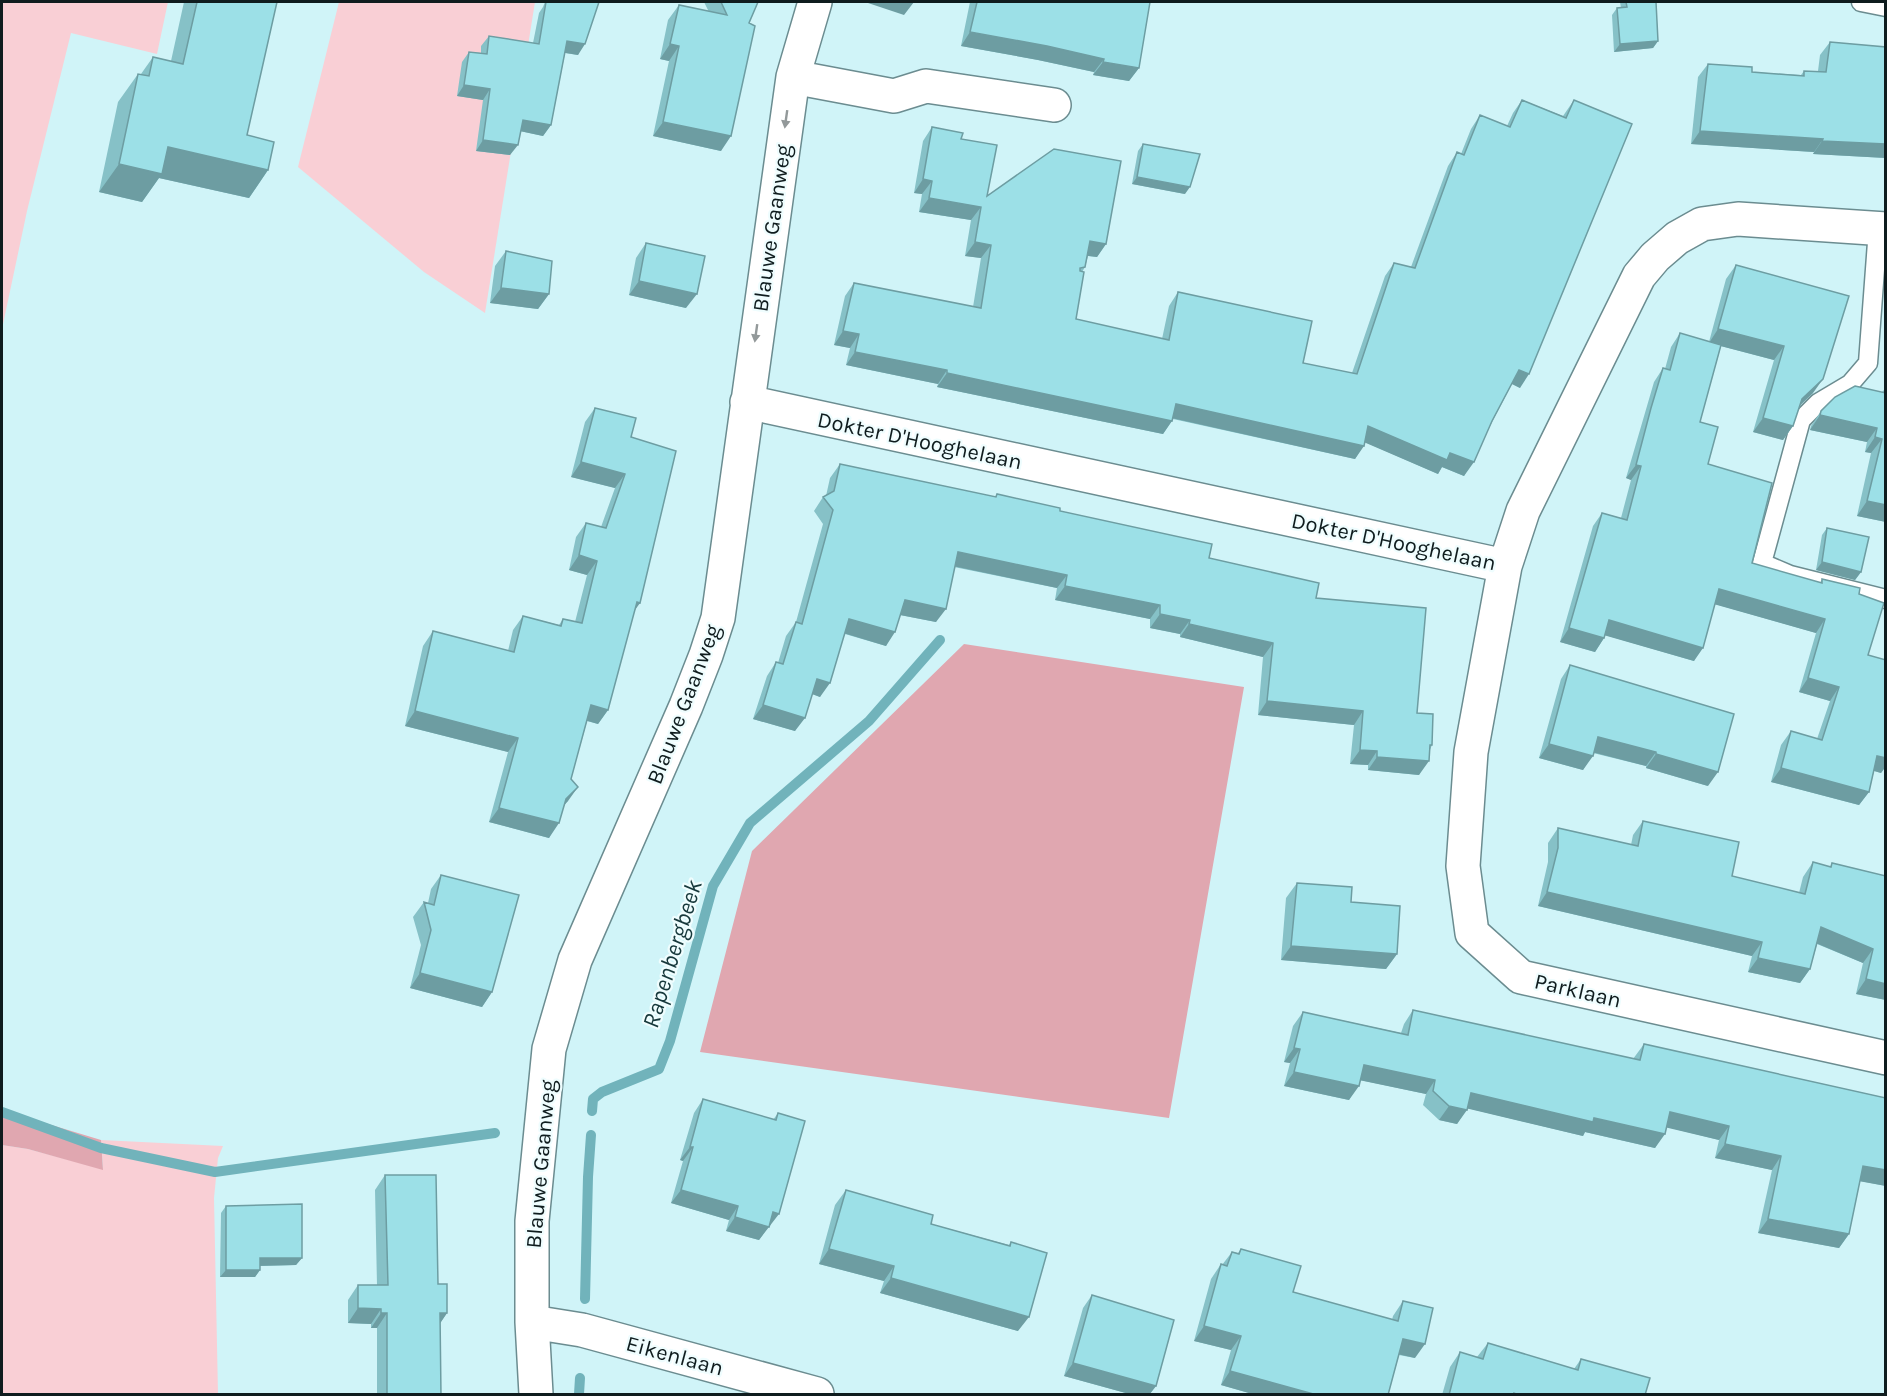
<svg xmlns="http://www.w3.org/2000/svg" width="1887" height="1396" viewBox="0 0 1887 1396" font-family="Karla,sans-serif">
  <rect width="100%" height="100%" fill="#d0f4f8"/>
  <path fill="#f9cfd5" d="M 2,2 L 168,2 L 157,54 L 71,33 L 27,211 L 2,329 Z
    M 339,2 L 535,2 L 485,313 L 424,272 L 298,167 Z
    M 101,1140 L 223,1146 L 218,1158 L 214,1198 L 218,1394 L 2,1394 L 2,1145 L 28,1149 L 103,1169 Z"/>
  <path fill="#e0a7b0" d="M 964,644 L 1244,687 L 1169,1118 L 700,1052 L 752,851 Z
    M 2,1110 L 101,1140 L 103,1170 L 28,1149 L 2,1145 Z"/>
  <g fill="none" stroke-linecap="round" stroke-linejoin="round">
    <path stroke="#71b3bb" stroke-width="10" d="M 592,1111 L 593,1099 L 602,1092 L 659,1069 L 670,1041 L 713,886 L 750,823 L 869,721 L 940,640
      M 2,1112 L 101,1148 L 215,1172 L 495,1133
      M 585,1299 L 588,1177 L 591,1135
      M 579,1394 L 580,1378"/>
    <g stroke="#6b8c90" stroke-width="21">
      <path id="lane" d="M 1861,2 L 1886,7
        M 1878,229 L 1868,363 L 1850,384 L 1818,403 L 1801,420 L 1762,563 L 1790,575 L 1886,599"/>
    </g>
    <g stroke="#6b8c90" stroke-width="36">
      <path id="street" d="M 793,77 L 894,96 L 926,86 L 1054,105
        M 1886,229 L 1738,219 L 1702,224 L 1677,238 L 1655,257 L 1639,276 L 1523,511 L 1505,566 L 1471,752 L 1463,866 L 1472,933 L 1521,977 L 1886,1058
        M 747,402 L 1505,566
        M 532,1322 L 582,1330 L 817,1394
        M 536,1394 L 532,1322 L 532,1221 L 549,1049 L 575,960 L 686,706 L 706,655 L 718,618 L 793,77 L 815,2"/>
    </g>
    <use href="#lane" stroke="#fff" stroke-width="18"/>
    <use href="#street" stroke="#fff" stroke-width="33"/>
  </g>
  <path fill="#86c1c7" d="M 184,2 L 277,2 L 247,135 L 268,170 L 249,198 L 159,178 L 142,202 L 99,192 L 118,102 L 138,74 L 141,74 L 153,57 L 171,61 Z
    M 545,2 L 599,2 L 578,55 L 565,53 L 551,125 L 543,136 L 520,131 L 510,155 L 476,151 L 483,100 L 457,96 L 462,62 L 469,52 L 481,53 L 481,46 L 489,36 L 533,43 L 539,13 L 543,7 Z
    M 704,2 L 758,2 L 749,23 L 721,151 L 653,136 L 669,61 L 660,59 L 668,20 L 679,5 L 709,12 Z
    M 970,2 L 1150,2 L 1139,68 L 1129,81 L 1093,75 L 1094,72 L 1038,60 L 961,46 Z
    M 1620,2 L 1656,2 L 1658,41 L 1653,48 L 1614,52 L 1612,15 L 1617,8 L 1621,8 Z
    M 1830,42 L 1886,47 L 1886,158 L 1813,154 L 1814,152 L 1691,144 L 1698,77 L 1708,64 L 1752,72 L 1801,75 L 1804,71 L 1818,71 L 1820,55 Z
    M 1522,100 L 1563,116 L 1574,100 L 1520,388 L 1512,384 L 1464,476 L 1442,467 L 1438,474 L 1365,442 L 1355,459 L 1173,419 L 1163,434 L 937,387 L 938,384 L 846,365 L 850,348 L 834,345 L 845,296 L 854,283 L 973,307 L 981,258 L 965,256 L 971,220 L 919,212 L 922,194 L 914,193 L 923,141 L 932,127 L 961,139 L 987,196 L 1106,244 L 1097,257 L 1088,256 L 1085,267 L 1082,272 L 1076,319 L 1162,339 L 1169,306 L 1178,292 L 1303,363 L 1352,373 L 1385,276 L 1394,263 L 1411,267 L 1448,166 L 1457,152 L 1461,154 L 1471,129 L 1480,115 L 1507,126 L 1513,113 Z
    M 1143,144 L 1185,194 L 1132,184 L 1138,151 Z
    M 646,243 L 686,308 L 629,295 L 636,258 Z
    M 506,251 L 549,294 L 538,309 L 490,303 L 495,266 Z
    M 1736,265 L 1813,393 L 1800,405 L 1793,426 L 1783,440 L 1753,432 L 1774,360 L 1721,346 L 1700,422 L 1708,464 L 1752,563 L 1820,583 L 1822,579 L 1859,594 L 1868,655 L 1886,660 L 1886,766 L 1881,773 L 1874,771 L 1869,792 L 1859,805 L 1771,782 L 1781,745 L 1791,731 L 1817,739 L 1830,701 L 1799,692 L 1816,633 L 1715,604 L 1694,661 L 1605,635 L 1604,638 L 1595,652 L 1560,642 L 1593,526 L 1602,513 L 1621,518 L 1631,480 L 1626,478 L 1654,382 L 1663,368 L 1665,369 L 1671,347 L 1680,333 L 1709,342 L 1726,279 Z
    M 1886,388 L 1886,522 L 1857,516 L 1871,453 L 1865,452 L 1867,442 L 1810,430 L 1811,426 L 1821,411 L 1882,392 Z
    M 595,408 L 631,437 L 634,611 L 608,710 L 598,724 L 587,721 L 571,779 L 568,801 L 564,805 L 549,838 L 489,822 L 508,752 L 405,726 L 423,646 L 433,631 L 508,651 L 513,630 L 523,616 L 559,625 L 563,619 L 575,622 L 587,575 L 569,570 L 576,537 L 586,523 L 601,527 L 615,488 L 571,477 L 585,422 Z
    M 840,464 L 995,497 L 997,494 L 1060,511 L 1209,558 L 1316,598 L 1417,713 L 1432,745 L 1419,775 L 1368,770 L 1368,765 L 1350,764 L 1354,725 L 1258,715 L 1263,657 L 1180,637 L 1180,634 L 1150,628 L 1150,619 L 1055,600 L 1057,588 L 954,567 L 936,622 L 900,615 L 886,646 L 845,634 L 820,697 L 812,694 L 795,731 L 753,719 L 767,676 L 776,662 L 778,663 L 786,636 L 796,622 L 823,524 L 814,511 L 823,497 L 826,496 L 830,478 Z
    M 1827,528 L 1861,572 L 1855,580 L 1816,570 L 1822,535 Z
    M 1570,665 L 1708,786 L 1646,768 L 1646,766 L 1593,753 L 1583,770 L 1539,758 L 1561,679 Z
    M 1643,821 L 1732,876 L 1799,893 L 1803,877 L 1813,862 L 1830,867 L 1832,863 L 1886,876 L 1886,1000 L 1856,994 L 1863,963 L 1817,944 L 1810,969 L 1800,983 L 1748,972 L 1752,956 L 1538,906 L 1548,862 L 1548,843 L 1558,828 L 1631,845 L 1633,835 Z
    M 441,875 L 492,992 L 482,1007 L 410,988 L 421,945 L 413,917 L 424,902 L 428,903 L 431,889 Z
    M 1297,883 L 1351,902 L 1397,954 L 1386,969 L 1281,960 L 1286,898 Z
    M 1413,1010 L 1633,1059 L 1644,1044 L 1886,1098 L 1886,1186 L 1860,1181 L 1849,1234 L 1839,1248 L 1758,1233 L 1772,1170 L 1715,1158 L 1719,1140 L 1667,1127 L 1655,1148 L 1585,1132 L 1583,1136 L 1467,1108 L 1457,1124 L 1439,1120 L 1423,1105 L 1426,1094 L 1360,1080 L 1349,1100 L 1284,1086 L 1290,1063 L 1284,1062 L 1293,1026 L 1303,1012 L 1401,1033 L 1404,1024 Z
    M 703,1099 L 773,1120 L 778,1113 L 770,1227 L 768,1227 L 759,1240 L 726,1231 L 729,1220 L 671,1203 L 683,1161 L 680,1160 L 694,1113 Z
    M 385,1175 L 438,1284 L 447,1313 L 440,1323 L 441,1395 L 377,1395 L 377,1328 L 371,1328 L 371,1324 L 348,1323 L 348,1300 L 358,1285 L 377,1285 L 375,1190 Z
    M 846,1190 L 931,1224 L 1009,1245 L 1011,1242 L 1018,1331 L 880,1293 L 884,1281 L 819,1264 L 835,1205 Z
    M 226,1206 L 302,1258 L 296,1265 L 260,1266 L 260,1270 L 255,1277 L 220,1277 L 221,1213 Z
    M 1241,1249 L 1293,1292 L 1392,1320 L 1393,1316 L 1403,1301 L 1415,1358 L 1399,1355 L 1388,1395 L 1256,1395 L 1221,1385 L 1231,1350 L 1194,1341 L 1211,1279 L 1221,1264 L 1222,1265 L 1232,1252 L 1238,1253 Z
    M 1092,1295 L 1156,1386 L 1149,1395 L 1133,1395 L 1064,1376 L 1083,1308 Z
    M 1488,1343 L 1574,1369 L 1581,1359 L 1645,1395 L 1442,1395 L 1450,1367 L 1460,1352 L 1477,1357 Z"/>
  <path fill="#6d9da2" d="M 865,2 L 914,2 L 904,15 Z
    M 970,32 L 1047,46 L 1104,59 L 1094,72 L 1038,60 L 961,46 Z
    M 567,41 L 585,44 L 578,55 L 560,52 Z
    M 1658,41 L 1653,48 L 1614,52 L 1620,44 Z
    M 670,44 L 679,46 L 669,61 L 660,59 Z
    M 1103,62 L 1139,68 L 1129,81 L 1093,75 Z
    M 464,85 L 490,89 L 483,100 L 457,96 Z
    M 523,120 L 551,125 L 543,136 L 515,130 Z
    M 663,122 L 731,136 L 721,151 L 653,136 Z
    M 1700,131 L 1823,139 L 1814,152 L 1691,144 Z
    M 483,140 L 518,145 L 510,155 L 476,151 Z
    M 1822,141 L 1886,144 L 1886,158 L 1813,154 Z
    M 168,147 L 268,170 L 249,198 L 159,178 L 142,202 L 99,192 L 119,164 Z
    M 1137,177 L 1190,187 L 1185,194 L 1132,184 Z
    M 923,179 L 932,181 L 922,194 L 914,193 Z
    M 929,198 L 981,207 L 971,220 L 919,212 Z
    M 1090,241 L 1106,244 L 1097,257 L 1081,255 Z
    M 975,242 L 991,245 L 981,258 L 965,256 Z
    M 639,281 L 697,294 L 686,308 L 629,295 Z
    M 501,288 L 549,294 L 538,309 L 490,303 Z
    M 1718,329 L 1784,346 L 1774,360 L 1709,343 Z
    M 843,331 L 859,334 L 850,348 L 834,345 Z
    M 855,352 L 947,370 L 938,384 L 846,365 Z
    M 1519,370 L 1529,374 L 1520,388 L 1510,383 Z
    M 947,373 L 1172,421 L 1163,434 L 937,387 Z
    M 1823,379 L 1813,393 L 1793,412 L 1802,399 Z
    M 1176,404 L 1364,446 L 1355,459 L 1167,417 Z
    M 1820,415 L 1877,428 L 1867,442 L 1810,430 Z
    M 1763,418 L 1793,426 L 1783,440 L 1753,432 Z
    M 1368,426 L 1450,453 L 1474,462 L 1464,476 L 1442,467 L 1438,474 L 1359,440 Z
    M 1875,437 L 1882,439 L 1871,453 L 1865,452 Z
    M 581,462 L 625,474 L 615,488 L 571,477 Z
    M 1636,465 L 1641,466 L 1631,480 L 1626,478 Z
    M 1867,501 L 1886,505 L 1886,522 L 1857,516 Z
    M 958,552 L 1067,575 L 1057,588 L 948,565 Z
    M 579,555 L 597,561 L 587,575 L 569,570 Z
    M 1822,562 L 1861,572 L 1855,580 L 1816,570 Z
    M 1065,586 L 1160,605 L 1150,619 L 1055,600 Z
    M 1719,589 L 1825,619 L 1816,633 L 1710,603 Z
    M 905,600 L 946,609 L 936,622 L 895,614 Z
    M 637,602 L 640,603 L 630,617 Z
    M 1160,614 L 1190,620 L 1180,634 L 1150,628 Z
    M 849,619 L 895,632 L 886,646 L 840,632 Z
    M 1609,620 L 1703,648 L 1694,661 L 1600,634 Z
    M 1189,624 L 1273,643 L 1263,657 L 1180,637 Z
    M 1569,628 L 1604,638 L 1595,652 L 1560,642 Z
    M 1808,678 L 1839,687 L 1830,701 L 1799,692 Z
    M 817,679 L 830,683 L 820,697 L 807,692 Z
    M 1267,701 L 1363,711 L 1354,725 L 1258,715 Z
    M 591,705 L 608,710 L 598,724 L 581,719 Z
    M 763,705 L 805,718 L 795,731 L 753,719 Z
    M 415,711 L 518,738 L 508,752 L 405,726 Z
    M 1598,737 L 1656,752 L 1646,766 L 1588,751 Z
    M 1549,744 L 1593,756 L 1583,770 L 1539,758 Z
    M 1360,750 L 1377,751 L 1368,765 L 1350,764 Z
    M 1656,754 L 1718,772 L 1708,786 L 1646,768 Z
    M 1877,756 L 1886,758 L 1886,766 L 1881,773 L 1868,769 Z
    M 1377,757 L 1429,761 L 1419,775 L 1368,770 Z
    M 1781,768 L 1869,792 L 1859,805 L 1771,782 Z
    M 578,787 L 568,801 L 556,814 L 566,799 Z
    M 499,808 L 559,823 L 549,838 L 489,822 Z
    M 1547,892 L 1762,942 L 1752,956 L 1538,906 Z
    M 1821,927 L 1873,949 L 1863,963 L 1811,941 Z
    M 1291,946 L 1397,954 L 1386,969 L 1281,960 Z
    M 1758,958 L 1810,969 L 1800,983 L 1748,972 Z
    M 420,973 L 492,992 L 482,1007 L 410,988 Z
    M 1866,979 L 1886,984 L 1886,1000 L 1856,994 Z
    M 1294,1048 L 1300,1049 L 1290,1063 L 1284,1062 Z
    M 1364,1065 L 1435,1080 L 1426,1094 L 1354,1079 Z
    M 1294,1072 L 1359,1086 L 1349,1100 L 1284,1086 Z
    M 1471,1093 L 1594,1118 L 1665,1134 L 1655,1148 L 1585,1132 L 1583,1136 L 1461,1107 Z
    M 1449,1106 L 1467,1110 L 1457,1124 L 1439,1120 Z
    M 1670,1112 L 1729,1126 L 1719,1140 L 1660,1126 Z
    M 1725,1144 L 1781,1156 L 1772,1170 L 1715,1158 Z
    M 690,1147 L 693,1147 L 683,1161 L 680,1160 Z
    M 1863,1166 L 1886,1170 L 1886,1186 L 1853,1180 Z
    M 681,1190 L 738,1206 L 729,1220 L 671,1203 Z
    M 773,1212 L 779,1214 L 759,1240 L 726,1231 L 735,1217 Z
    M 1768,1219 L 1849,1234 L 1839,1248 L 1758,1233 Z
    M 829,1249 L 894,1266 L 884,1281 L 819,1264 Z
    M 260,1258 L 302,1258 L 296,1265 L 255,1266 Z
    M 226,1270 L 260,1270 L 255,1277 L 220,1277 Z
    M 891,1278 L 1029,1317 L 1018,1331 L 880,1293 Z
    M 358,1308 L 381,1309 L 371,1324 L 348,1323 Z
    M 381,1313 L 387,1313 L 377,1328 L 371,1328 Z
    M 440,1313 L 447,1313 L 437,1328 Z
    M 1204,1326 L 1241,1336 L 1231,1350 L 1194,1341 Z
    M 1403,1339 L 1425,1344 L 1415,1358 L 1393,1353 Z
    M 1073,1363 L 1156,1386 L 1149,1395 L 1133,1395 L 1064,1376 Z
    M 1230,1371 L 1317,1395 L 1256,1395 L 1221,1385 Z"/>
  <path fill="#9ce0e7" stroke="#6d9da2" stroke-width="1.5" d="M 197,2 L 277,2 L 247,135 L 274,142 L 268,170 L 168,147 L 162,174 L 119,164 L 138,74 L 149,76 L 153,57 L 183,64 Z
    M 546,2 L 599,2 L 585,44 L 567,41 L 551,125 L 523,120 L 518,145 L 483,140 L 490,89 L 464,85 L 469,52 L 487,54 L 489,36 L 539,44 Z
    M 721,2 L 758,2 L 749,23 L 755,26 L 731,136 L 663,122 L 679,46 L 670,44 L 679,5 L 727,15 Z
    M 977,2 L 1150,2 L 1139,68 L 1103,62 L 1104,59 L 1047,46 L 970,32 Z
    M 1626,2 L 1656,2 L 1658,41 L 1620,44 L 1617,8 L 1627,7 Z
    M 1830,42 L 1886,47 L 1886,144 L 1822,141 L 1823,139 L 1700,131 L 1708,64 L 1752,67 L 1752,72 L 1804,76 L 1804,71 L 1826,72 Z
    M 1522,100 L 1566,118 L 1574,100 L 1632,124 L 1529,374 L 1519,370 L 1492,421 L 1474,462 L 1450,453 L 1447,460 L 1368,426 L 1364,446 L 1176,404 L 1172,421 L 947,373 L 947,370 L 855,352 L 859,334 L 843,331 L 854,283 L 981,308 L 991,245 L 975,242 L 981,207 L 929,198 L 932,181 L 923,179 L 932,127 L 963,133 L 961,139 L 997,145 L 987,196 L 1054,149 L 1121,161 L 1106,244 L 1090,241 L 1085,267 L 1080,268 L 1080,271 L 1084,272 L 1076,319 L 1169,340 L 1178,292 L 1312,321 L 1303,363 L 1357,374 L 1394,263 L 1415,268 L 1457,152 L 1464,155 L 1480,115 L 1510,127 Z
    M 1143,144 L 1200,154 L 1190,187 L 1137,177 Z
    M 646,243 L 705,256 L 697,294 L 639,281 Z
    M 506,251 L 552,261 L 549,294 L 501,288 Z
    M 1736,265 L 1849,296 L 1823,379 L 1802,399 L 1793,426 L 1763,418 L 1784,346 L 1718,329 Z
    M 1680,333 L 1721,345 L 1700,422 L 1718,427 L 1708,464 L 1772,483 L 1752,563 L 1822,583 L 1822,579 L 1860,588 L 1859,594 L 1884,603 L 1868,655 L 1886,660 L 1886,758 L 1877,756 L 1869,792 L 1781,768 L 1791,731 L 1822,740 L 1839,687 L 1808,678 L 1825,619 L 1719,589 L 1703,648 L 1609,620 L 1604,638 L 1569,628 L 1602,513 L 1627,520 L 1641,466 L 1636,465 L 1651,408 L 1663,368 L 1670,370 Z
    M 1855,386 L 1886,393 L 1886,505 L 1867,501 L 1882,439 L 1875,437 L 1877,428 L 1820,415 L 1821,411 L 1835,397 Z
    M 595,408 L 636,418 L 631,437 L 676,451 L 640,603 L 637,602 L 608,710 L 591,705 L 571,779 L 578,787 L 566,799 L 559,823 L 499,808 L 518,738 L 415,711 L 433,631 L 514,652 L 523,616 L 561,626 L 563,619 L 582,623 L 597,561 L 579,555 L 586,523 L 606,528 L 625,474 L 581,462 Z
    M 840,464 L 996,497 L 997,494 L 1060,508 L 1060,511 L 1212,544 L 1209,558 L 1319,583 L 1316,598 L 1426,608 L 1417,713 L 1433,714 L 1432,745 L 1430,745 L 1429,761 L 1377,757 L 1377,751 L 1360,750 L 1363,711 L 1267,701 L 1273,643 L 1189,624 L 1190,620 L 1160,614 L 1160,605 L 1065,586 L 1067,575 L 958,552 L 946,609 L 905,600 L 895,632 L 849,619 L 830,683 L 817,679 L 805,718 L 763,705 L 776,662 L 783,664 L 796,622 L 802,624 L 833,510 L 823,497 L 834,491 Z
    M 1827,528 L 1869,537 L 1861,572 L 1822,562 Z
    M 1570,665 L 1734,714 L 1718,772 L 1656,754 L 1656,752 L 1598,737 L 1593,756 L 1549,744 Z
    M 1643,821 L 1739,842 L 1732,876 L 1805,894 L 1813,862 L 1831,867 L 1832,863 L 1886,876 L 1886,984 L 1866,979 L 1873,949 L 1821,927 L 1810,969 L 1758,958 L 1762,942 L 1547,892 L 1558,848 L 1558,828 L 1638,846 Z
    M 441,875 L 519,895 L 492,992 L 420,973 L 431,930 L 424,902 L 434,905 Z
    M 1297,883 L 1352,887 L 1351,902 L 1400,906 L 1397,954 L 1291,946 Z
    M 1413,1010 L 1640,1060 L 1644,1044 L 1886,1098 L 1886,1170 L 1863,1166 L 1849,1234 L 1768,1219 L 1781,1156 L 1725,1144 L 1729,1126 L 1670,1112 L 1665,1134 L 1594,1118 L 1593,1122 L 1471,1093 L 1467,1110 L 1449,1106 L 1433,1091 L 1435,1080 L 1364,1065 L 1359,1086 L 1294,1072 L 1300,1049 L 1294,1048 L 1303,1012 L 1408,1035 Z
    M 703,1099 L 776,1120 L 778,1113 L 805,1121 L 779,1214 L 773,1212 L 769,1227 L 735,1217 L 738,1206 L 681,1190 L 693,1147 L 690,1147 Z
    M 385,1175 L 436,1175 L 438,1284 L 447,1284 L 447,1313 L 440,1313 L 441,1395 L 387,1395 L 387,1313 L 381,1313 L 381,1309 L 358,1308 L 358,1285 L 388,1285 Z
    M 846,1190 L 933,1215 L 931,1224 L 1010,1246 L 1011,1242 L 1047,1253 L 1029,1317 L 891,1278 L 894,1266 L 829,1249 Z
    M 302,1204 L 302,1258 L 260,1258 L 260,1270 L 226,1270 L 226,1206 Z
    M 1241,1249 L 1301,1266 L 1293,1292 L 1398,1321 L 1403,1301 L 1433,1308 L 1425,1344 L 1403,1339 L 1388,1395 L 1317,1395 L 1230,1371 L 1241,1336 L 1204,1326 L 1221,1264 L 1227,1266 L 1232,1252 L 1239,1254 Z
    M 1092,1295 L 1174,1320 L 1156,1386 L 1073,1363 Z
    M 1488,1343 L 1578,1370 L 1581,1359 L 1650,1378 L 1645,1395 L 1519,1395 L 1514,1393 L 1514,1395 L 1449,1395 L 1460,1352 L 1483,1359 Z"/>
  <defs><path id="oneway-solid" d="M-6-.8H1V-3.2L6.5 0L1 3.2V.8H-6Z" transform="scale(1.5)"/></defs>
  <g fill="#93999a">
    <use href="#oneway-solid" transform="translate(786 119) rotate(98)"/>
    <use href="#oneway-solid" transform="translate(756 333) rotate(98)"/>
  </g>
  <g text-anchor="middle" stroke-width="4.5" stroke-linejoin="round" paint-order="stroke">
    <g font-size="22" fill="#0f1c1e" stroke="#effdfe">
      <text transform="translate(771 228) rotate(-82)" y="8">Blauwe Gaanweg</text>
      <text transform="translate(920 440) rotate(12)" y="8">Dokter D'Hooghelaan</text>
      <text transform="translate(1394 541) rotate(12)" y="8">Dokter D'Hooghelaan</text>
      <text transform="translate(683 704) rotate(-69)" y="8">Blauwe Gaanweg</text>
      <text transform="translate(1578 990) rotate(13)" y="8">Parklaan</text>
      <text transform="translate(540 1164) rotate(-85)" y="8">Blauwe Gaanweg</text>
      <text transform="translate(675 1355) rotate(15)" y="8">Eikenlaan</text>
    </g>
    <g font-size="24" font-style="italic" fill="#16383b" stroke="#effdfe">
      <text transform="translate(672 954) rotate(-73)" y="8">Rapenbergbeek</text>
    </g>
  </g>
  <rect width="1887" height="1396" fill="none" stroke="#0f1c1e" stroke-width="6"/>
</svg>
